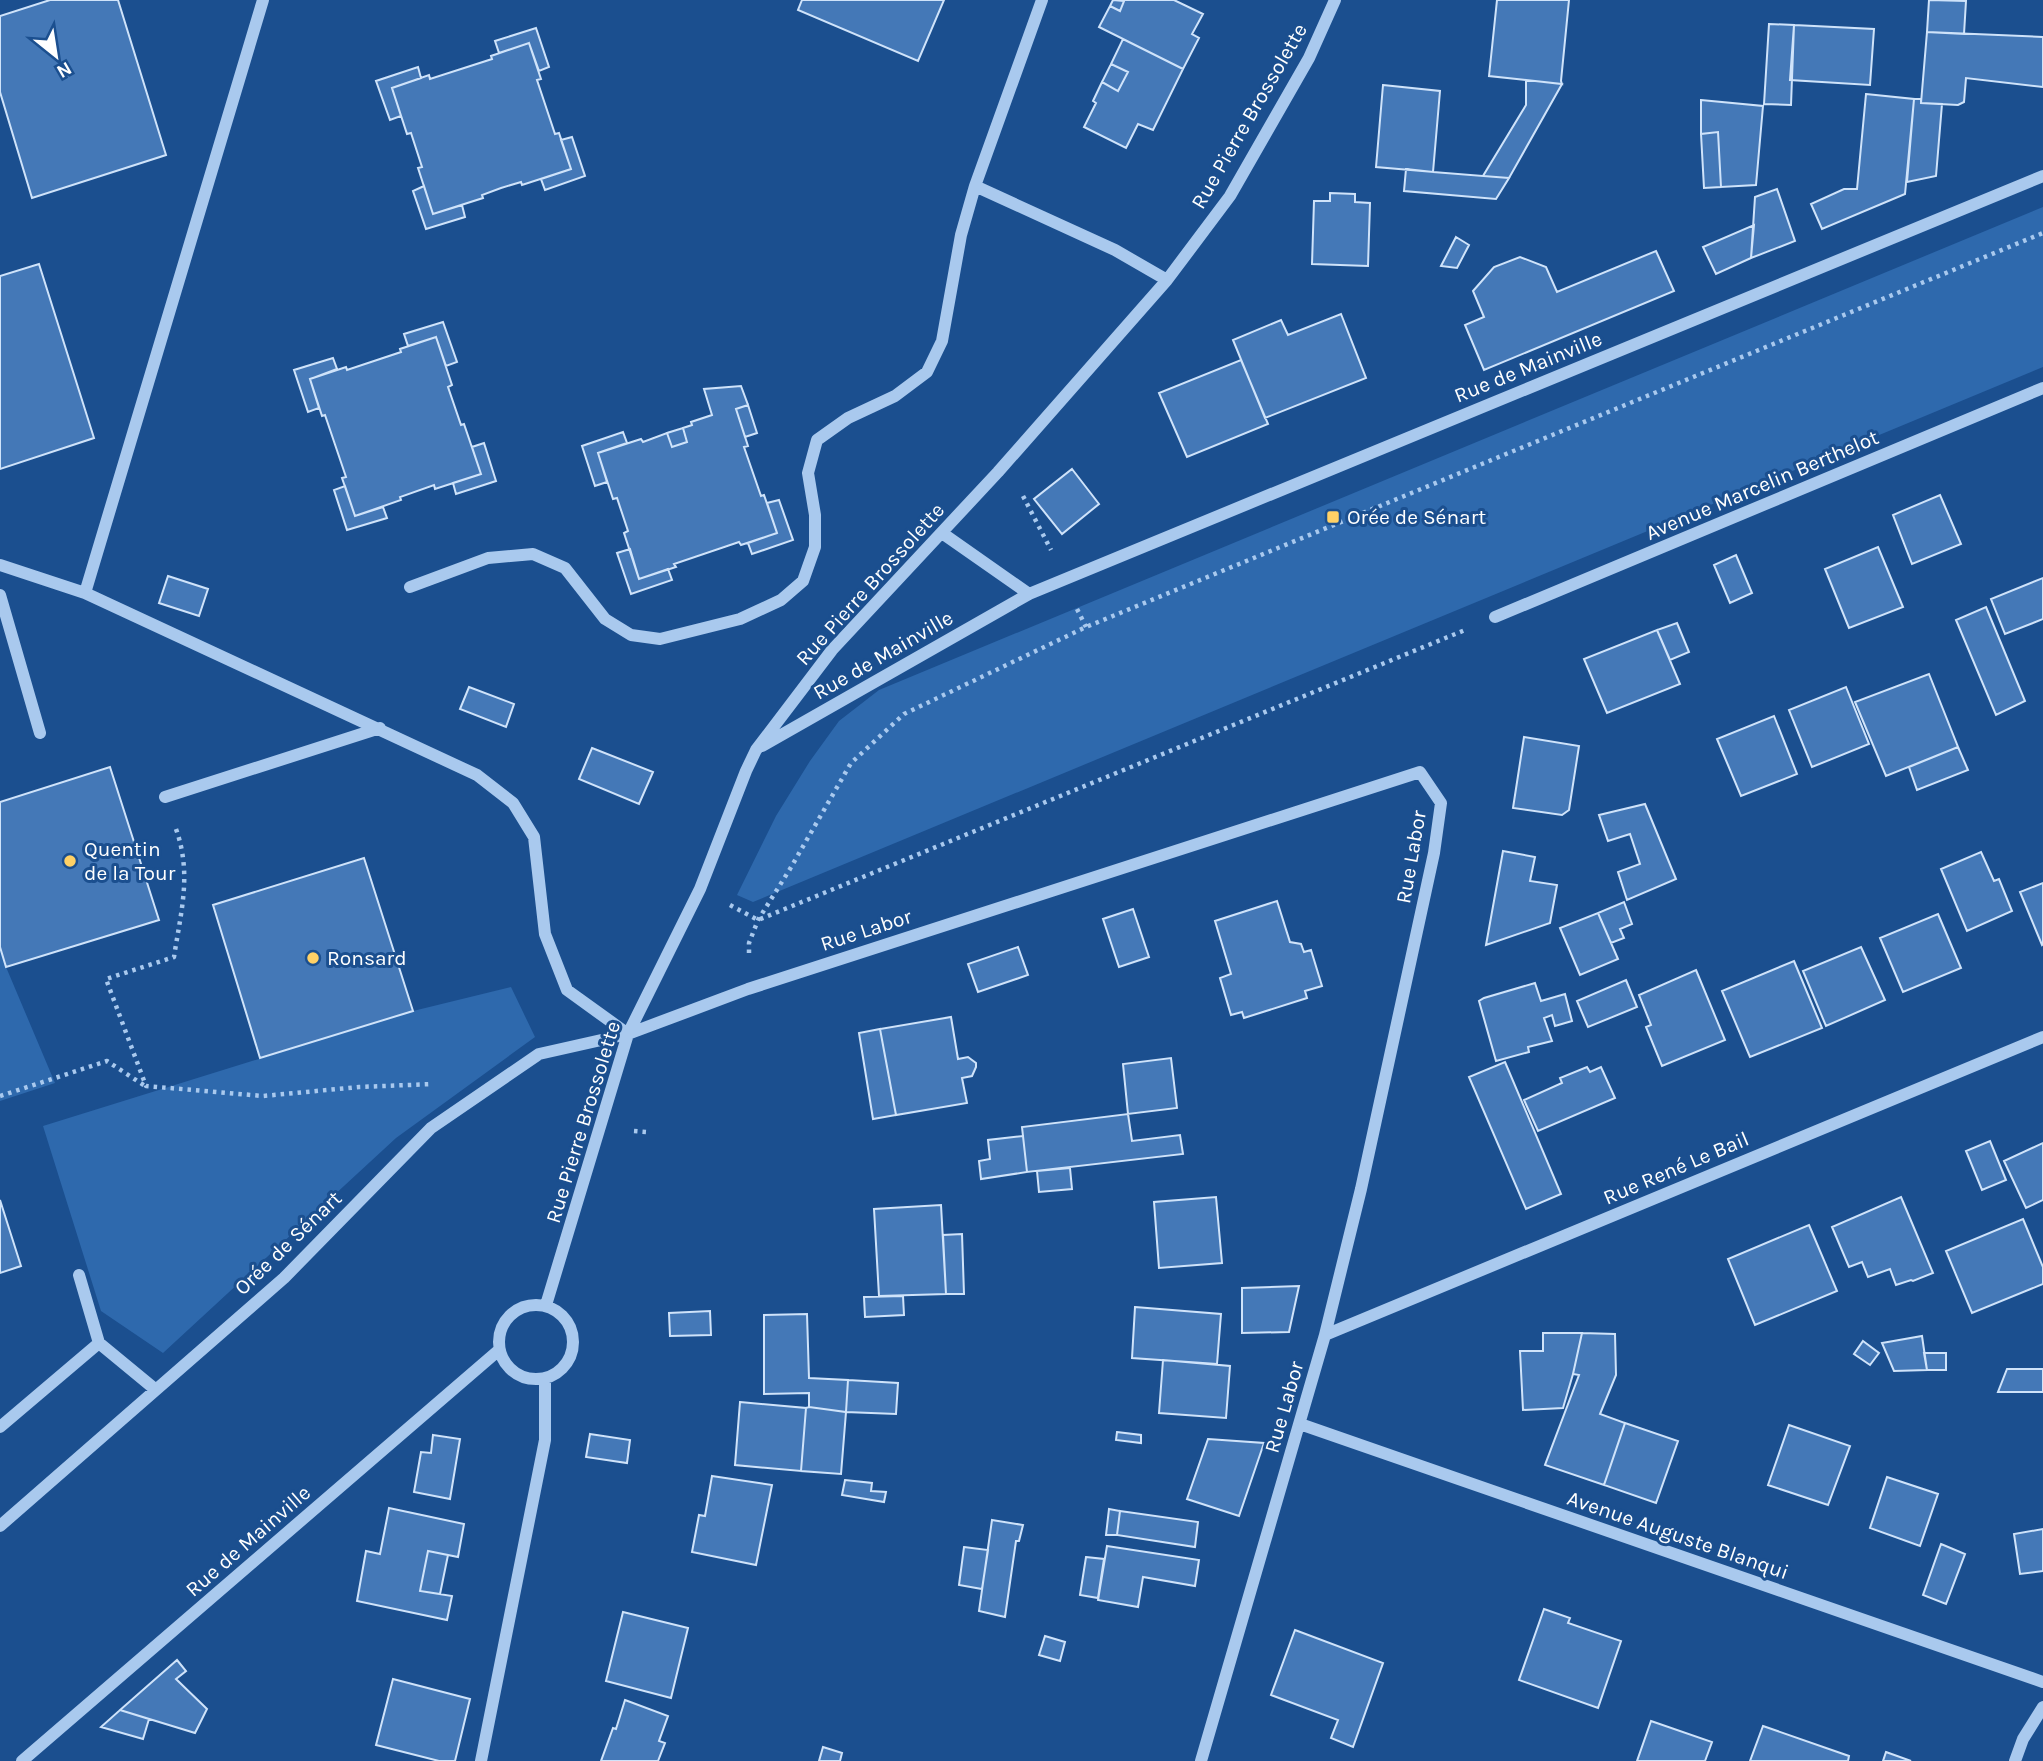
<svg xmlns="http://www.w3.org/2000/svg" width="2043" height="1761" viewBox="0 0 2043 1761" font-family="Karla,sans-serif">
  <rect width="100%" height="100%" fill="#1b4f8f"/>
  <path fill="#2e69ad" d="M 2043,207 L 2043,367 L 753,902 L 737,895 L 776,816 L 810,761 L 839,721 L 879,690 Z
    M 0,947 L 6,967 L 55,1083 L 0,1101 Z
    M 511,987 L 535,1037 L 396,1138 L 163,1353 L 101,1311 L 43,1126 L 413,1011 Z"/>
  <path fill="#4478b7" stroke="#cfe3fa" stroke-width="2" d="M 50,0 L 118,0 L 166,155 L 32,198 L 0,92 L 0,16 Z
    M 802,0 L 944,0 L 918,61 L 798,10 Z
    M 1113,0 L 1124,1 L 1120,11 L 1110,6 Z
    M 1121,0 L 1174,0 L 1203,14 L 1192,34 L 1199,38 L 1183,69 L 1099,27 L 1110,6 L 1120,11 L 1124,1 Z
    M 1497,0 L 1569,0 L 1561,81 L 1562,84 L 1489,76 Z
    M 1929,0 L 1966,1 L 1964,34 L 1927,32 Z
    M 1769,24 L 1794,25 L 1791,105 L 1764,104 Z
    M 1794,25 L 1874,29 L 1870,85 L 1790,80 Z
    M 536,28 L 549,67 L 539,71 L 529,43 L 499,53 L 495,41 Z
    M 1927,32 L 2043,37 L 2043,87 L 1966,78 L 1964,102 L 1958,105 L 1921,103 Z
    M 1123,39 L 1183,69 L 1153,130 L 1138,124 L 1126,148 L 1084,127 L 1096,103 L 1093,101 L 1102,82 L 1118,91 L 1128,72 L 1111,64 Z
    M 529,43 L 541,79 L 537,80 L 555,134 L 559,133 L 571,169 L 522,185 L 521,182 L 501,188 L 482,195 L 483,198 L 433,214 L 418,168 L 422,167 L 411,133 L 407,134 L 392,88 L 429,75 L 430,79 L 492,59 L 491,56 Z
    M 1111,64 L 1128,72 L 1118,91 L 1102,82 Z
    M 418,67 L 421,78 L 392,88 L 401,116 L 390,120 L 376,81 Z
    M 1526,80 L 1562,84 L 1509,178 L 1483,176 L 1526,105 Z
    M 1383,85 L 1440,91 L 1433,172 L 1376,167 Z
    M 1866,94 L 1914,99 L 1905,194 L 1822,229 L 1811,204 L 1844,189 L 1857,189 Z
    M 1914,99 L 1921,99 L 1921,103 L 1942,104 L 1936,176 L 1907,182 Z
    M 1701,100 L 1763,106 L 1756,185 L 1721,187 L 1718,132 L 1701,134 Z
    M 1718,132 L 1721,187 L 1704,188 L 1701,134 Z
    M 572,137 L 585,176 L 545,190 L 541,179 L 571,169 L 561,140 Z
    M 1406,169 L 1433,172 L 1509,178 L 1496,199 L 1404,191 Z
    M 424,186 L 433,214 L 462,205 L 465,217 L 426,229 L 413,191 Z
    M 1777,189 L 1795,241 L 1751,258 L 1755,197 Z
    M 1330,193 L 1355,194 L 1355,202 L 1370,203 L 1368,266 L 1312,264 L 1314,201 L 1330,201 Z
    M 1754,225 L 1751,258 L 1716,274 L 1703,247 Z
    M 1456,237 L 1469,245 L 1457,268 L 1441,266 Z
    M 1656,251 L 1674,291 L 1484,370 L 1465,325 L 1484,317 L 1473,291 L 1494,267 L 1520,257 L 1546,267 L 1557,292 Z
    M 39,264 L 94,438 L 0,469 L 0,276 Z
    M 1341,314 L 1366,378 L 1265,418 L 1233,340 L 1281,320 L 1288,335 Z
    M 443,322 L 457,362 L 446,366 L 436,337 L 408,346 L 404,334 Z
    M 436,337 L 452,385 L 448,387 L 461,425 L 464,424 L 481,474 L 435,489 L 434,485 L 400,497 L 401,500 L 355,516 L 342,478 L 346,477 L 325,415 L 322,416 L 310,379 L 346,367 L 347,370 L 401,352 L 400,349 Z
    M 333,358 L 337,369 L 310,379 L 319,408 L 308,412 L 294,370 Z
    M 1241,360 L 1268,424 L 1187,457 L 1159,393 Z
    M 741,386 L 748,405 L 736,409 L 748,446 L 744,447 L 761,496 L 764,495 L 777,533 L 741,545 L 739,542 L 674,564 L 676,567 L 639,579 L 624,533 L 628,531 L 617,498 L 613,499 L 598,453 L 641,439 L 643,442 L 667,433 L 672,447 L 687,442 L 683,428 L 692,425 L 691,422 L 712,415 L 704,389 Z
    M 748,405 L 757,433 L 745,437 L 736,409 Z
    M 683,428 L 687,442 L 672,447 L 667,433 Z
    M 623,432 L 627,443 L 598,453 L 607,482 L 595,486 L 582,446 Z
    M 484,443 L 496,481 L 456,494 L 453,483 L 481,474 L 472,447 Z
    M 1072,469 L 1099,504 L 1062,534 L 1034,499 Z
    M 345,486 L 355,516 L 383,507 L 387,518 L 347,530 L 334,490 Z
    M 1940,495 L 1961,544 L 1912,564 L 1893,515 Z
    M 779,500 L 793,540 L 752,554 L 748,543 L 777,533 L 767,503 Z
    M 1878,547 L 1903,607 L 1849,628 L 1825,569 Z
    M 630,549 L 639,579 L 668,569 L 672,580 L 631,594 L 617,553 Z
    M 1736,555 L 1752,593 L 1730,603 L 1714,565 Z
    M 168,576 L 208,589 L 199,616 L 159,603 Z
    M 2043,578 L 2043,619 L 2005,634 L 1991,599 Z
    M 1986,607 L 2025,701 L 1996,715 L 1956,620 Z
    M 1677,623 L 1689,652 L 1670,660 L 1657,630 Z
    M 1657,630 L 1680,684 L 1607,713 L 1584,659 Z
    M 1929,674 L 1958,747 L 1886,776 L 1855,702 Z
    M 469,687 L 514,704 L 506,727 L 460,709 Z
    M 1846,687 L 1869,744 L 1812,767 L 1789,710 Z
    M 1774,716 L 1797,774 L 1741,796 L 1717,739 Z
    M 1524,737 L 1579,746 L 1569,810 L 1562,815 L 1513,808 Z
    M 1958,747 L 1968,770 L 1917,790 L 1909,767 Z
    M 592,748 L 653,772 L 639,804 L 579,779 Z
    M 110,767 L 159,920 L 6,967 L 0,947 L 0,802 Z
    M 1645,804 L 1676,879 L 1627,900 L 1618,872 L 1640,864 L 1630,834 L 1608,841 L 1599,815 Z
    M 1503,851 L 1535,857 L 1530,881 L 1557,885 L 1550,923 L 1486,945 Z
    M 1981,852 L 1994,881 L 1999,879 L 2012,911 L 1967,931 L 1941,869 Z
    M 364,858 L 413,1011 L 260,1058 L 213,905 Z
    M 2043,883 L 2043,944 L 2042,945 L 2020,892 Z
    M 1277,901 L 1290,942 L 1301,944 L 1304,952 L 1311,950 L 1322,986 L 1305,991 L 1307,998 L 1244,1018 L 1242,1012 L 1231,1015 L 1220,978 L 1231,974 L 1215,921 Z
    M 1624,902 L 1632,924 L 1620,929 L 1624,938 L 1611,943 L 1598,913 Z
    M 1133,909 L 1149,957 L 1119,967 L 1103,919 Z
    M 1598,913 L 1618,959 L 1580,975 L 1560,928 Z
    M 1938,914 L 1961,968 L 1903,992 L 1880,938 Z
    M 1018,947 L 1028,975 L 978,992 L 968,964 Z
    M 1861,947 L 1885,1000 L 1826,1026 L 1803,971 Z
    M 1794,961 L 1822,1028 L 1750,1057 L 1722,991 Z
    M 1696,970 L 1725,1040 L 1662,1066 L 1646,1027 L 1651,1025 L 1639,995 Z
    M 1626,980 L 1637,1007 L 1588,1027 L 1577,1001 Z
    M 1535,983 L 1541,1001 L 1565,994 L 1572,1021 L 1555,1026 L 1552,1015 L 1544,1018 L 1552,1041 L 1528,1047 L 1529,1052 L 1496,1061 L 1479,1001 L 1484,998 Z
    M 951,1017 L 958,1059 L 968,1057 L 976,1063 L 976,1067 L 972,1076 L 962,1078 L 967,1103 L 896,1115 L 880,1029 Z
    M 880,1029 L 896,1115 L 873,1119 L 859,1033 Z
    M 1171,1058 L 1177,1108 L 1128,1114 L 1123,1064 Z
    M 1505,1062 L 1561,1194 L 1526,1209 L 1469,1077 Z
    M 1587,1067 L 1590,1072 L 1601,1067 L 1615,1098 L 1538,1131 L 1524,1100 L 1562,1083 L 1560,1078 Z
    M 1128,1114 L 1132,1141 L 1180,1135 L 1183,1154 L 1027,1172 L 1022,1127 Z
    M 1023,1136 L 1027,1172 L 981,1179 L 979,1161 L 990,1159 L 988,1140 Z
    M 1990,1141 L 2006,1180 L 1982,1190 L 1966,1151 Z
    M 2043,1143 L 2043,1200 L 2026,1208 L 2004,1161 Z
    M 1070,1168 L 1072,1189 L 1039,1192 L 1037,1171 Z
    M 1216,1197 L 1222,1263 L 1159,1268 L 1154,1202 Z
    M 1901,1197 L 1933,1273 L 1913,1281 L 1911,1280 L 1896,1285 L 1890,1269 L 1868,1277 L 1862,1262 L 1849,1267 L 1832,1227 Z
    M 0,1200 L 21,1266 L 0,1273 Z
    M 941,1205 L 946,1294 L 879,1296 L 874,1209 Z
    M 2023,1219 L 2043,1267 L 2043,1284 L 1972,1313 L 1946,1251 Z
    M 1809,1225 L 1837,1291 L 1755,1325 L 1728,1259 Z
    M 962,1234 L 964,1294 L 946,1294 L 943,1235 Z
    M 1299,1286 L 1289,1332 L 1242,1333 L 1242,1288 Z
    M 903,1296 L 904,1315 L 865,1317 L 864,1297 Z
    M 1135,1307 L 1221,1314 L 1217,1364 L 1132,1358 Z
    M 710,1311 L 711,1335 L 670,1336 L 669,1313 Z
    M 807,1314 L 809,1378 L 848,1380 L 846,1412 L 809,1407 L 809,1393 L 764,1394 L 764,1315 Z
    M 1543,1333 L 1582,1333 L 1573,1374 L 1563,1408 L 1523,1410 L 1520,1351 L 1543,1351 Z
    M 1582,1333 L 1615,1334 L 1616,1375 L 1600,1414 L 1625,1423 L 1604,1485 L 1545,1465 L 1579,1375 L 1573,1374 Z
    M 1922,1336 L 1927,1370 L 1894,1371 L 1882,1343 Z
    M 1863,1341 L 1879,1353 L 1870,1365 L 1854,1354 Z
    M 1924,1353 L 1946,1353 L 1946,1370 L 1927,1370 Z
    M 1163,1360 L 1230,1366 L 1226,1418 L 1159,1413 Z
    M 2007,1369 L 2043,1369 L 2043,1392 L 1998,1392 Z
    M 848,1380 L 898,1383 L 896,1414 L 846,1412 Z
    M 740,1402 L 806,1408 L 801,1471 L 735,1465 Z
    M 809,1407 L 846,1412 L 841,1474 L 801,1471 L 806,1408 Z
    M 1625,1423 L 1678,1441 L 1656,1503 L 1604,1485 Z
    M 1789,1425 L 1850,1446 L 1828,1505 L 1768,1485 Z
    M 1117,1432 L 1141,1435 L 1141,1443 L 1116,1440 Z
    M 590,1434 L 630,1440 L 627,1463 L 586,1457 Z
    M 433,1435 L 460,1439 L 450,1499 L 414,1492 L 421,1452 L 431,1453 Z
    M 1208,1439 L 1264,1443 L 1239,1516 L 1187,1499 Z
    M 712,1476 L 772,1485 L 756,1565 L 692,1552 L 699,1515 L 705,1516 Z
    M 1887,1477 L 1938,1494 L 1920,1546 L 1870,1528 Z
    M 845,1480 L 872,1483 L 871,1491 L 886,1492 L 884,1502 L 842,1495 Z
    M 389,1508 L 464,1524 L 458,1557 L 428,1551 L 420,1591 L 452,1596 L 447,1620 L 357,1601 L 366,1551 L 380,1554 Z
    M 1109,1509 L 1120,1511 L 1117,1535 L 1106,1535 Z
    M 1120,1511 L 1198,1522 L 1195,1547 L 1117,1535 Z
    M 992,1520 L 1023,1525 L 1019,1541 L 1016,1541 L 1005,1617 L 979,1611 Z
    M 2043,1529 L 2043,1571 L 2020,1574 L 2014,1534 Z
    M 1941,1544 L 1965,1554 L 1946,1604 L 1923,1595 Z
    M 1107,1546 L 1199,1560 L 1195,1586 L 1143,1577 L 1138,1607 L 1098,1600 Z
    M 964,1547 L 988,1550 L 982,1589 L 959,1585 Z
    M 428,1551 L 448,1555 L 440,1594 L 420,1591 Z
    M 1086,1557 L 1104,1559 L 1098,1598 L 1080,1595 Z
    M 1544,1609 L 1570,1618 L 1568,1623 L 1621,1641 L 1598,1708 L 1519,1680 Z
    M 623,1612 L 688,1628 L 671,1698 L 606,1681 Z
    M 1295,1630 L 1383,1663 L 1353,1747 L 1331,1738 L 1338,1720 L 1271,1695 Z
    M 1045,1636 L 1065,1642 L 1060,1661 L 1039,1655 Z
    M 177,1660 L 186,1671 L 176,1679 L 207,1709 L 195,1733 L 120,1710 Z
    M 393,1679 L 470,1699 L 455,1761 L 439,1761 L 376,1745 Z
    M 625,1700 L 668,1716 L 659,1741 L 665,1743 L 658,1761 L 601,1761 L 613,1728 L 616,1729 Z
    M 120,1710 L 149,1719 L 143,1739 L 101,1727 Z
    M 1651,1721 L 1712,1742 L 1705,1761 L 1637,1761 Z
    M 1763,1726 L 1849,1756 L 1848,1761 L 1750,1761 Z
    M 823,1747 L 842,1753 L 840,1761 L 819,1761 Z
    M 1886,1752 L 1911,1761 L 1883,1761 Z"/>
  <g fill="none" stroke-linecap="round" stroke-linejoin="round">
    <path stroke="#a9c9ee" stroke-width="4.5" stroke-dasharray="3.5 5" stroke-linecap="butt" d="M 1023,496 L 1051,550
      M 1077,609 L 1086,627
      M 176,829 C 192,874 181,911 174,957 L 106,979 L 146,1086 L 263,1096 L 359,1087 L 433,1084
      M 730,905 L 758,920 L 1465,630
      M 749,953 L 749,943 L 758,920 L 790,869 L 851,763 L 904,714 L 1086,627 L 2043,233
      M 0,1096 L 107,1061 L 145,1086
      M 634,1131 L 647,1132"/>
    <path stroke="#a9c9ee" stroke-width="12" d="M 263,0 L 85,593 L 477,775 L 513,803 L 534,837 L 545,934 L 567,990 L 628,1034
      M 975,186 L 1042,0
      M 942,533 L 1029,594
      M 0,565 L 85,593
      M 410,587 L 488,558 L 533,554 L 565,568 L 605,619 L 631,635 L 660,639 L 740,619 L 781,600 L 803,581 L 815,547 L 815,515 L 808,473 L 817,440 L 848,418 L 895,396 L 927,372 L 942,341 L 961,235 L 975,186 L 1115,250 L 1167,280
      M 0,595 L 40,733
      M 1495,617 L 2043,388
      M 762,746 L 1029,594 L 2043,176
      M 165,797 L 380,728
      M 79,1275 L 99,1343
      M499 1342a37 37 0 1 1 74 0a37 37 0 1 1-74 0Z
      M 546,1305 L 628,1034 L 700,889 L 746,771 L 756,750 L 832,650 L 998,472 L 1167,280 L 1230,196 L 1309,58 L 1335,0
      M 1325,1335 L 2043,1037
      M 1300,1424 L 2043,1682
      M 0,1427 L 99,1343 L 156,1390
      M 0,1526 L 284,1278 L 431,1128 L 539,1054 L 628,1034 L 748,989 L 1420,772 L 1441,803 L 1434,853 L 1361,1189 L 1325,1335 L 1201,1761
      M 22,1761 L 499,1350
      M 481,1761 L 545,1440 L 545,1378
      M 2015,1761 L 2023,1739 L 2043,1707"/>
  </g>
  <g fill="#ffd166" stroke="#1b4f8f" stroke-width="2.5">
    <rect x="1326" y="510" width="14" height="14" rx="3.5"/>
    <circle cx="70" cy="861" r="7"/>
    <circle cx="313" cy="958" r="7"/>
  </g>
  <g text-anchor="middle" stroke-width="6" stroke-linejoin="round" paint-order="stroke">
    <g font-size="21" fill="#fff" stroke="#1b4f8f">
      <text transform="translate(1249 116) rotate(-60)" y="7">Rue Pierre Brossolette</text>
      <text transform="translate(1528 367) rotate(-22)" y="7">Rue de Mainville</text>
      <text transform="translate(1762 485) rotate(-23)" y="7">Avenue Marcelin Berthelot</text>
      <text transform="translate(870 584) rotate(-48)" y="7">Rue Pierre Brossolette</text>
      <text transform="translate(883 655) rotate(-30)" y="7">Rue de Mainville</text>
      <text transform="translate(1411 857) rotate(-80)" y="7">Rue Labor</text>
      <text transform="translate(866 930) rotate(-18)" y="7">Rue Labor</text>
      <text transform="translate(583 1122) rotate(-73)" y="7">Rue Pierre Brossolette</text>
      <text transform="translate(1676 1168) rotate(-23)" y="7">Rue René Le Bail</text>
      <text transform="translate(288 1243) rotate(-44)" y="7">Orée de Sénart</text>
      <text transform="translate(1284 1407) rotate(-74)" y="7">Rue Labor</text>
      <text transform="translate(1678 1535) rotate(19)" y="7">Avenue Auguste Blanqui</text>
      <text transform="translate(248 1541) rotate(-41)" y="7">Rue de Mainville</text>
    </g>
    <g font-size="21" fill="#fff" stroke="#1b4f8f" text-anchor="start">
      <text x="1347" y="524">Orée de Sénart</text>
      <text x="84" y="856">Quentin<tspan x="84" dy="24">de la Tour</tspan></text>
      <text x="327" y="965">Ronsard</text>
    </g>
  </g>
  <g transform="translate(56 56) rotate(150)" stroke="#1b4f8f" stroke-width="5" paint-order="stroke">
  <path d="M0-5L12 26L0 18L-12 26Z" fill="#ffffff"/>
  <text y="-10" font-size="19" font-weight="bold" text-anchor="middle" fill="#ffffff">N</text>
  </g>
</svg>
